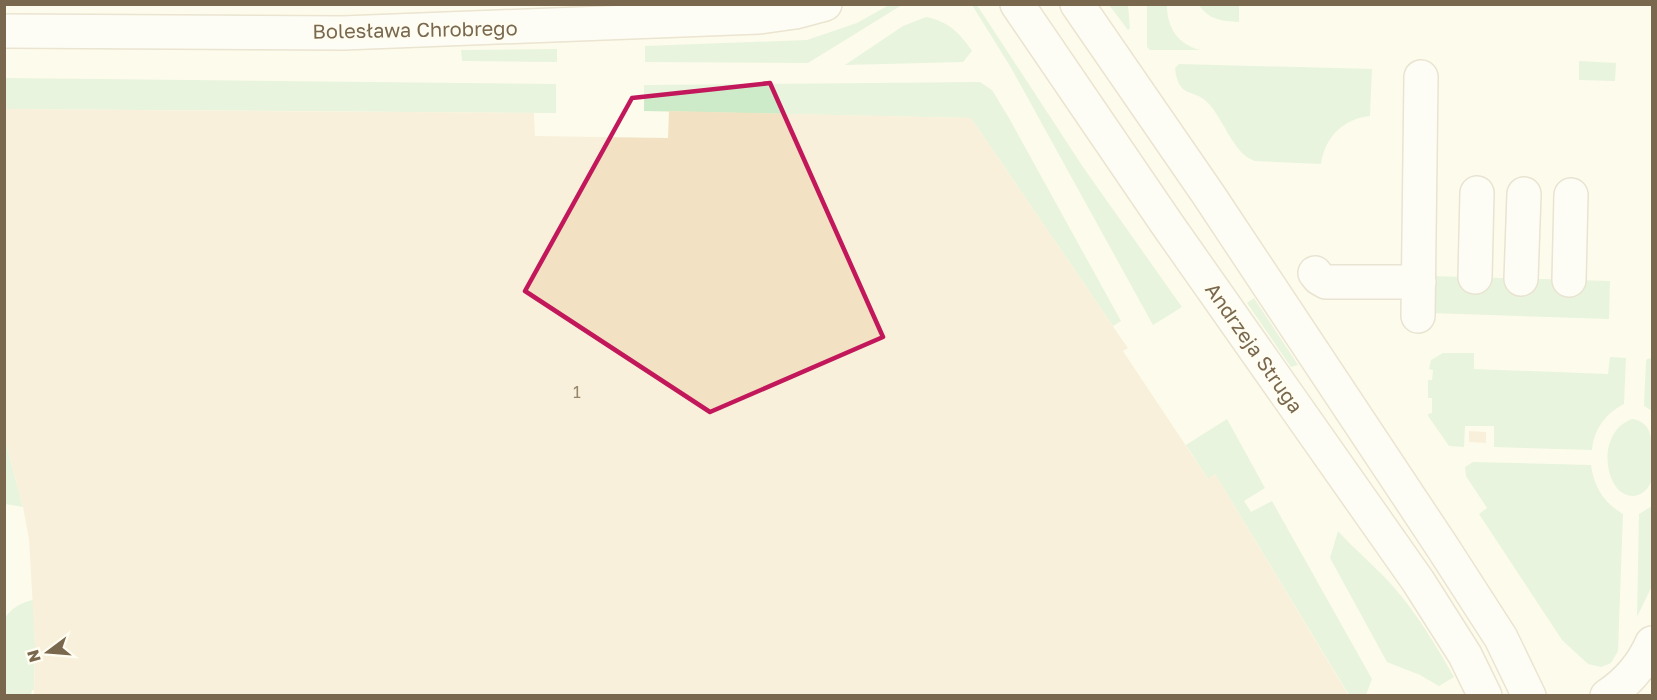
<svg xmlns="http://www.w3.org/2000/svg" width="1657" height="700" viewBox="0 0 1657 700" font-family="'Golos Text',sans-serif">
  <rect width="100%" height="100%" fill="#fdfbec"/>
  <path fill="#ceebc9" d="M 889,5 L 902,5 L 808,63 L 645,62 L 645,46 L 807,40 L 857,23 Z
    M 972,5 L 977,5 L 1083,167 L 1182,307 L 1153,325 L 1010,66 Z
    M 1109,5 L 1128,5 L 1130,28 L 1128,30 Z
    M 1147,5 L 1167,5 C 1167,28 1178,44 1200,50 L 1150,50 L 1147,47 Z
    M 1199,5 L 1239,5 L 1239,22 C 1222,21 1209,20 1199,5 Z
    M 926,17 C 949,22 959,32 972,51 L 963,62 L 845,65 L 903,26 Z
    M 557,49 L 557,62 L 462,61 L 461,50 Z
    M 1579,61 L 1616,63 L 1615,81 L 1579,80 Z
    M 1179,64 L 1372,69 L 1370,116 C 1343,119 1325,137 1321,164 L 1255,161 C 1234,155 1223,118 1208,103 C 1195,88 1178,100 1175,68 Z
    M 5,78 L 556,84 L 556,113 L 5,109 Z
    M 980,82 L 992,90 L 1009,118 L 1121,321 L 1113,326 L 971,118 L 644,111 L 644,85 Z
    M 1431,276 L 1610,281 L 1609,319 L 1430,313 Z
    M 1254,298 L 1298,365 L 1291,367 L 1247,303 Z
    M 1443,353 L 1474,353 L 1474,369 L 1608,374 L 1610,357 L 1626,358 L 1624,404 C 1606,413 1594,429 1592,450 L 1494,447 L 1494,426 L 1465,426 L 1464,447 L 1449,446 L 1428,416 L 1428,414 L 1432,413 L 1432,398 L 1428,398 L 1428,380 L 1432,380 L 1433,370 L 1429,369 L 1431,360 Z
    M 1652,358 L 1652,411 L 1644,406 L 1646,361 L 1647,359 Z
    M 1227,419 L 1265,488 L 1244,501 L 1251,512 L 1272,501 L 1372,679 L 1366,695 L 1349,695 L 1215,474 L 1208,479 L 1186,445 Z
    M 1632,419 C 1655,422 1652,446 1652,464 C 1652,469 1654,476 1651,482 C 1643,501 1622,500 1613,482 C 1602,460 1607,428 1632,419 Z
    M 4,436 L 23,507 L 5,504 Z
    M 1473,462 L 1591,465 C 1594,487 1604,503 1623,514 L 1618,651 L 1611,663 L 1601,667 L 1588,664 L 1562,640 L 1479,514 L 1487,508 L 1466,476 L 1465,467 Z
    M 1652,506 L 1652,586 L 1637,617 L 1639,514 Z
    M 1338,531 C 1355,550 1374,565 1391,584 C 1416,612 1436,645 1454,677 L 1439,686 L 1420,675 L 1387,662 L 1330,558 Z
    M 33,600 L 35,644 L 34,690 L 32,690 L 31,695 L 5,695 L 4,619 C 11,609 21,602 33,600 Z"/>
  <path fill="#f2e2c3" d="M 4,109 L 534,113 L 535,136 L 668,138 L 669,111 L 971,118 L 1121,338 L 1128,348 L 1123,351 L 1208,479 L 1215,474 L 1349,696 L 34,696 L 35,644 L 29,539 L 23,507 L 4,436 Z
    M 1469,431 L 1486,432 L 1486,443 L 1469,442 Z"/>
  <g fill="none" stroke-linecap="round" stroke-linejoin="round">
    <g stroke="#d0c7b0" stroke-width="36">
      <path id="street" d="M 1315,273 L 1319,278 L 1326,282 L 1419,282
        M 1475,277 L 1477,193
        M 1521,279 L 1524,194
        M 1569,280 L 1571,195
        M 1418,316 L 1421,77
        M 1607,696 C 1628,682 1642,666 1652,643"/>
    </g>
    <g stroke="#d3c8ae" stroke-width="36">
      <path id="secondary" d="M 1017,4 L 1167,224 L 1418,581 L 1465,655 L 1485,696
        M 1077,4 L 1208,194 L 1443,548 L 1501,638 L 1529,696
        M 4,31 L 343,33 L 759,17 L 795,12 L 825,4"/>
    </g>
    <use href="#street" stroke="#fff" stroke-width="33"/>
    <use href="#secondary" stroke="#fff" stroke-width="33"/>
  </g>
  <path d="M0 0H1657V700H0ZM 770,83 L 883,337 L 710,412 L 525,291 L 632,98 Z" fill="#fdfbec" fill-opacity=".55" fill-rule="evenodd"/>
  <path fill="none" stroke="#c2185b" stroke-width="4.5" stroke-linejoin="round" d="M 770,83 L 883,337 L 710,412 L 525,291 L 632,98 Z"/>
  <g text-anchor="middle" stroke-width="6" stroke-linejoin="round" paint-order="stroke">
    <g font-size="16" fill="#97866a">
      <text x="577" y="398">1</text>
    </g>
    <g font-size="20" fill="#79684d" stroke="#fffdf2">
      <text transform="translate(415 30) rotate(-1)" y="7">Bolesława Chrobrego</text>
      <text transform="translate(1254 348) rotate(55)" y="7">Andrzeja Struga</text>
    </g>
  </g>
  <rect width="1657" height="700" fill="none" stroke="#79684d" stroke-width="12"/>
  <g transform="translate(48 652) rotate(254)" stroke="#fffdf2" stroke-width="4.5" paint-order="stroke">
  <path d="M0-4.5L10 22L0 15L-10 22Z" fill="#79684d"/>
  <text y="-9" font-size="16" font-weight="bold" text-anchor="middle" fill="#79684d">N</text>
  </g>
</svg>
